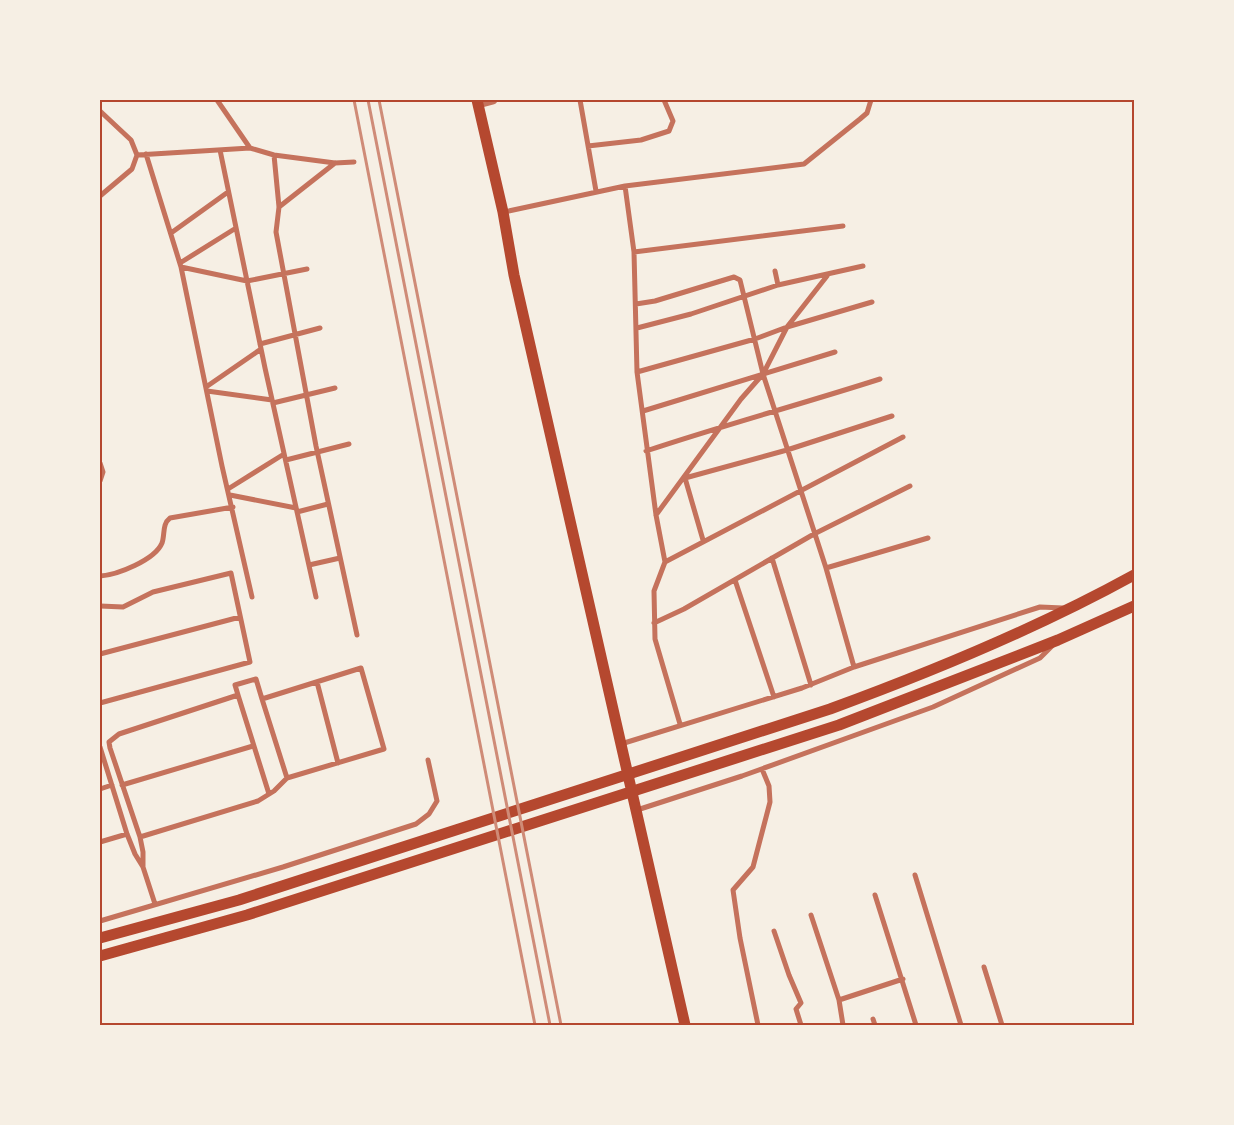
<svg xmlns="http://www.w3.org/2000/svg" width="1234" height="1125" viewBox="0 0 1234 1125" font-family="'Titillium Web',sans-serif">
  <rect width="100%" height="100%" fill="#f6efe4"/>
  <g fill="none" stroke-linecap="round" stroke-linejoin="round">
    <path stroke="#c5725c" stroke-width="5" d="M 217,100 L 250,148
      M 580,100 L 596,191
      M 100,111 L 131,140 L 137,155 L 132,169 L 100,196
      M 588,146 L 641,140 L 669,131 L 673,121 L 664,100
      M 220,150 L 265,368 L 316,597
      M 146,154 L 181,267 L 222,466 L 252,597
      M 137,155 L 250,148 L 274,155 L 335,163 L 354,162
      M 274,155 L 279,207 L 276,232 L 316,446 L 357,635
      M 625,186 L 634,252 L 637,372 L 656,515 L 665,562 L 654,591 L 655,639 L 680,724
      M 279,207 L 335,163
      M 504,212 L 625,186 L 804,164 L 860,119 L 867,113 L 871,100
      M 171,233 L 228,192
      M 634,252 L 843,226
      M 180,263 L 236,228
      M 181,267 L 247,281 L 307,269
      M 775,271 L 778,285
      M 636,304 L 655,301 L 734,277 L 740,280 L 763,374 L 826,568 L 854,667
      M 637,328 L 691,314 L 778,285 L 863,266
      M 260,344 L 320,328
      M 637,372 L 755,339 L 787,327 L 872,302
      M 206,387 L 261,349
      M 207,391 L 272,400
      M 273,403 L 335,388
      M 643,411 L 835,352
      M 646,451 C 724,425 802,404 880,379
      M 286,460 L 349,444
      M 100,463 L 103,472 L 100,481
      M 228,489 L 284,454
      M 230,495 L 296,508
      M 297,512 L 328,504
      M 656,515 L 741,399 L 763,374 L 787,327 L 827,276
      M 703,540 L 685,478 L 787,450 L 892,416
      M 772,558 L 811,685
      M 665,562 L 903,437
      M 309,565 L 340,558
      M 826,568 L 928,538
      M 100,576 C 117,575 155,560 162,543 C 165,535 162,524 170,518 L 233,507
      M 735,580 L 774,697
      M 100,606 L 123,607 L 153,592 L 231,573 L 250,662 L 100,703
      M 654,623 L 684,609 L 814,534 L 910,486
      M 100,654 L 240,617
      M 317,682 L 338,763
      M 238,695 L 269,794
      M 262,699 L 287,778
      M 621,744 L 802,688 L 854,667 L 1040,607 L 1063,608
      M 100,747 L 127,834 L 135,854 L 143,867 L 155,904
      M 122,785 L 253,746
      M 100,789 L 112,785
      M 637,810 L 742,776 L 933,707 L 1040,658 L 1052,646
      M 140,837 L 258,801 L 274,791 L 287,778 L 384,749 L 361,668 L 262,699 L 256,679 L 235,685 L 238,695 L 119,734 L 109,742 L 110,748 L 140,837 L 143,852 L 143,867
      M 100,842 L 127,834
      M 915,875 L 961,1025
      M 875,895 L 916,1025
      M 811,915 L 839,1000 L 843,1025
      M 100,921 L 283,867 L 416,824 L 429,814 L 437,801 L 428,760
      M 774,931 L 789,975 L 801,1003 L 796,1009 L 801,1025
      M 984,967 L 1002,1025
      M 839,1000 L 903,979
      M 873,1019 L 875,1025
      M 758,1025 L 740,938 L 733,890 L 753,867 L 770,802 L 769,786 L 762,769"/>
    <path stroke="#c5725c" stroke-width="9" d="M 478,104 L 493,100"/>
    <path stroke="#b5482f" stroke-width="11" d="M 477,100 L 503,212 L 514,275 L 685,1025
      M 100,938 L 239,900 L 830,709 C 934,671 1036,629 1134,575
      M 100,956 L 247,915 L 839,725 L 1058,640 L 1134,606"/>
    <path stroke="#cf8b77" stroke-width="3" d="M 354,100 L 535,1025
      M 368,100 L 550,1025
      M 379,100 L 561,1025"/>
  </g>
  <rect width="1234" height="1125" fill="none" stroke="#f6efe4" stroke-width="202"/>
  <rect x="101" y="101" width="1032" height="923" fill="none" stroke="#b5482f" stroke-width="2"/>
</svg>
